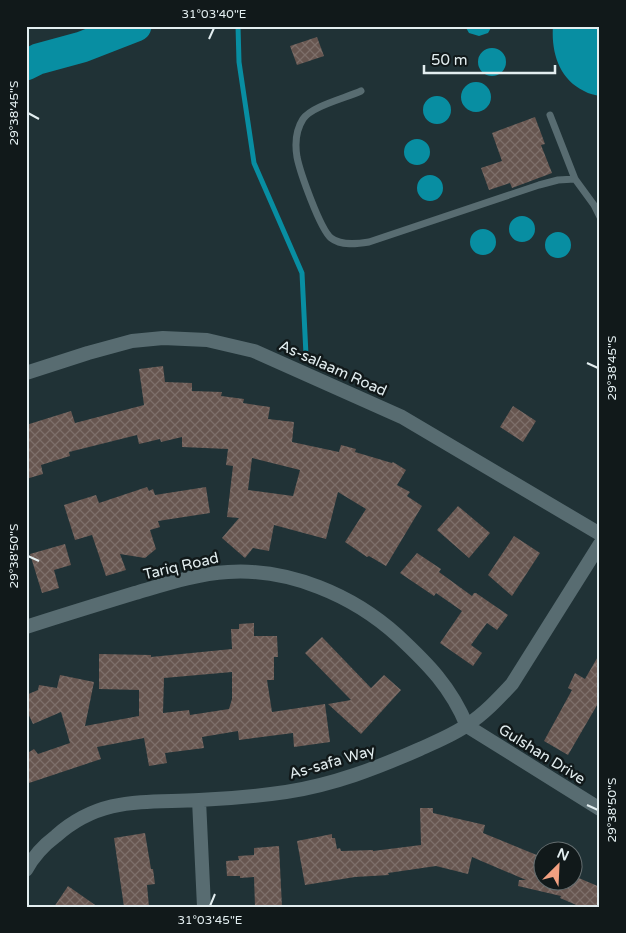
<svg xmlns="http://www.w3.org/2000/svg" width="626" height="933" viewBox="0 0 626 933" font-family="'Varela Round',sans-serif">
  <defs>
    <pattern id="building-cross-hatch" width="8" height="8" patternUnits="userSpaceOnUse" patternTransform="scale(1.25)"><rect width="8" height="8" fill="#675650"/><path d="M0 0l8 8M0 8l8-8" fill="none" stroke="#7d6f6a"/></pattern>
  </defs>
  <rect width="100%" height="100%" fill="#203236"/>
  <path fill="#088ea2" d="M 465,26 L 492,26 L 488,33 L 479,36 L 469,33 Z
    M 553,26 L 600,26 L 600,96 C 595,95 589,94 584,91 C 559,79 551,52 553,26 Z
    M478 62a14 14 0 1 1 28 0a14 14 0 1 1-28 0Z
    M461 97a15 15 0 1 1 30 0a15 15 0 1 1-30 0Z
    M423 110a14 14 0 1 1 28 0a14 14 0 1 1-28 0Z
    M404 152a13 13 0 1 1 26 0a13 13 0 1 1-26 0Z
    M417 188a13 13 0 1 1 26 0a13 13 0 1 1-26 0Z
    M509 229a13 13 0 1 1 26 0a13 13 0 1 1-26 0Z
    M470 242a13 13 0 1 1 26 0a13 13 0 1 1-26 0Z
    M545 245a13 13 0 1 1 26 0a13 13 0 1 1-26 0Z"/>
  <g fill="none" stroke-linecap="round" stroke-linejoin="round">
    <path stroke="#088ea2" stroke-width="5" d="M 238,26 L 239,62 L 254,163 L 302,273 L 306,355"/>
    <path stroke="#088ea2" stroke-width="31" d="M 26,65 L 38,59 L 82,47 L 136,26"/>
  </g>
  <path fill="url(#building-cross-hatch)" fill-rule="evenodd" d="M 317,37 L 324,56 L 297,65 L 290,46 Z
    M 535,117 L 545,144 L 541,145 L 552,173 L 512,188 L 510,183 L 489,190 L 481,168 L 502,161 L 492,133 Z
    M 163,366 L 165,382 L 192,383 L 192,391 L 222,392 L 221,396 L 244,399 L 243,403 L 270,407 L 268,419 L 294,422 L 292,442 L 339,452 L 341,445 L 356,449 L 355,452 L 392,463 L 393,462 L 406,470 L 397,485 L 410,492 L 407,496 L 422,506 L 386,566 L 369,556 L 367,557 L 345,542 L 366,509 L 338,492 L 326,539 L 274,525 L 269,551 L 253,548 L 245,558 L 222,538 L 239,518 L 227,517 L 233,466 L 226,465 L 228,449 L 182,447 L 182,437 L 161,442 L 160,439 L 139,444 L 137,435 L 69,452 L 70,456 L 41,465 L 43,474 L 26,479 L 26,425 L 71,411 L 75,423 L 144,405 L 139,369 ZM 252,458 L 300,470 L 293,496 L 248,490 Z
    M 513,406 L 536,421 L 523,442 L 500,427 Z
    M 147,487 L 149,491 L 153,489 L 155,495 L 206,487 L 210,513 L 158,521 L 160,527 L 150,530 L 156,549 L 145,558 L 120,554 L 126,570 L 106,576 L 92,535 L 75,540 L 64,505 L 96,495 L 99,503 Z
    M 458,506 L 490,533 L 469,558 L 437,530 Z
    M 514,536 L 540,553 L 512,596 L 488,575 Z
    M 65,544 L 71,565 L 54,570 L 59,588 L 42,593 L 30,554 Z
    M 417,553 L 441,569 L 439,572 L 472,596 L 474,593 L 476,593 L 508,615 L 497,630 L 487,623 L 471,645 L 482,653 L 473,666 L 440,643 L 462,611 L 436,593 L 434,596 L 400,573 Z
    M 254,623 L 254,636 L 277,636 L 278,657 L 274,657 L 274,680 L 267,680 L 272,712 L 325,704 L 330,742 L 294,747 L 293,733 L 239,740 L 238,731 L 202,737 L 204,748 L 165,753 L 167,763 L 149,766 L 144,738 L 97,747 L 101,759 L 26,784 L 26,754 L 34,749 L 38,754 L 70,743 L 61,712 L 33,724 L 26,709 L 26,695 L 38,690 L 39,685 L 57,688 L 60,675 L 94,682 L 85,726 L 139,716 L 139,690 L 99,689 L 99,654 L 151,655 L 151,657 L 232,649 L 231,629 L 239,629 L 239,624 ZM 232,672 L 232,699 L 229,709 L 190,715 L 189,710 L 163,713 L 164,678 Z
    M 322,637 L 371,688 L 384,675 L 401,690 L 361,734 L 328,704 L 351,700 L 305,653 Z
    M 600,653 L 600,700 L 568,755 L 544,741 L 572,690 L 568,688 L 575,673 L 585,679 Z
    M 420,808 L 433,808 L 433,813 L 485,825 L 483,833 L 544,858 L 544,880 L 574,880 L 574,876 L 600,887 L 600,907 L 581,907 L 560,898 L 561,896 L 518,886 L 519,880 L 526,880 L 472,857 L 468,874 L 436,866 L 388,873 L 389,875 L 355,877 L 305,885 L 297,841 L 332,834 L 332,838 L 335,838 L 337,849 L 340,848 L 341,851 L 373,850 L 373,851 L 421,845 Z
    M 145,833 L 151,869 L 153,869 L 155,884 L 147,885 L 149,907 L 124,907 L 114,838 Z
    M 279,846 L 282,907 L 255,907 L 254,877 L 240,878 L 240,876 L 227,876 L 226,861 L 239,860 L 238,856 L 254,855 L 254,848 Z
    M 68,886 L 98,907 L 54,907 Z"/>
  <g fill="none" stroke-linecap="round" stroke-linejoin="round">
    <path stroke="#586c71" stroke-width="7" d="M 361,91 C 346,98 312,106 303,119 C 296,130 295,145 297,157 C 300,172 320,229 331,238 C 341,246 357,244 369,242 L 539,185 L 558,180 L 575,179
      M 550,115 L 575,179 L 594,205 L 600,217"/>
    <path stroke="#586c71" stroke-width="14" d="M 26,373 L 88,353 L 132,341 L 163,338 L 207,340 L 254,351 L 402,417 L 600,534
      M 26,627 C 63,615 99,604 135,593 C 166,584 196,574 228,572 C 289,568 353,595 398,636 C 428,664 451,687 467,726 L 600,809
      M 199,800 L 204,907
      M 26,870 C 33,857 44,845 56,836 C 101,796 144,803 199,800 C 228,799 258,796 286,792 C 333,785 377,768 420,749 C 435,742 453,735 467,725 C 484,714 498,699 512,684 L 600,544"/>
  </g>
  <path fill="none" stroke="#e3eef0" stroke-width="2" d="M 209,39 L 214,28M 28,113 L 39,119M 587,363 L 598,368M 28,556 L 39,561M 587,805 L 598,810M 210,906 L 215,894"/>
  <g text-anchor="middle" stroke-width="5" stroke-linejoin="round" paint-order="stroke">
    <g font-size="15" fill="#e3eef0" stroke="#11191a">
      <text transform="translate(333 368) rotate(24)" y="5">As-salaam Road</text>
      <text transform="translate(181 566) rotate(-13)" y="5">Tariq Road</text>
      <text transform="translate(542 754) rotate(32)" y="5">Gulshan Drive</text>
      <text transform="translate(332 762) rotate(-16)" y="5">As-safa Way</text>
    </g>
  </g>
  <rect width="626" height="933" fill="none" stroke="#11191a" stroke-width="55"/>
  <g transform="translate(558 866) rotate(24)"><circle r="24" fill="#11191a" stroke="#656e70"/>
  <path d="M0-4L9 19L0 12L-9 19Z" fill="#f2a081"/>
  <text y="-8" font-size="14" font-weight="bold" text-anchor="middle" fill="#e3eef0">N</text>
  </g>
  <path d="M424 65v8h131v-8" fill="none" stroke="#e3eef0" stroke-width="2.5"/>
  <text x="431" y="65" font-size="15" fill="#e3eef0" stroke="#11191a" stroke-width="4" paint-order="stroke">50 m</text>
  <rect x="28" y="28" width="570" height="878" fill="none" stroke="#e3eef0" stroke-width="2"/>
  <g font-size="12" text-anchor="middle" fill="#e3eef0">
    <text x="214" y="18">31°03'40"E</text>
    <text transform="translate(14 113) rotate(-90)" y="4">29°38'45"S</text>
    <text transform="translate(612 368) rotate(-90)" y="4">29°38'45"S</text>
    <text transform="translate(14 556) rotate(-90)" y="4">29°38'50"S</text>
    <text transform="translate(612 810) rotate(-90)" y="4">29°38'50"S</text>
    <text x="210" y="924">31°03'45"E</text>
  </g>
</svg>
